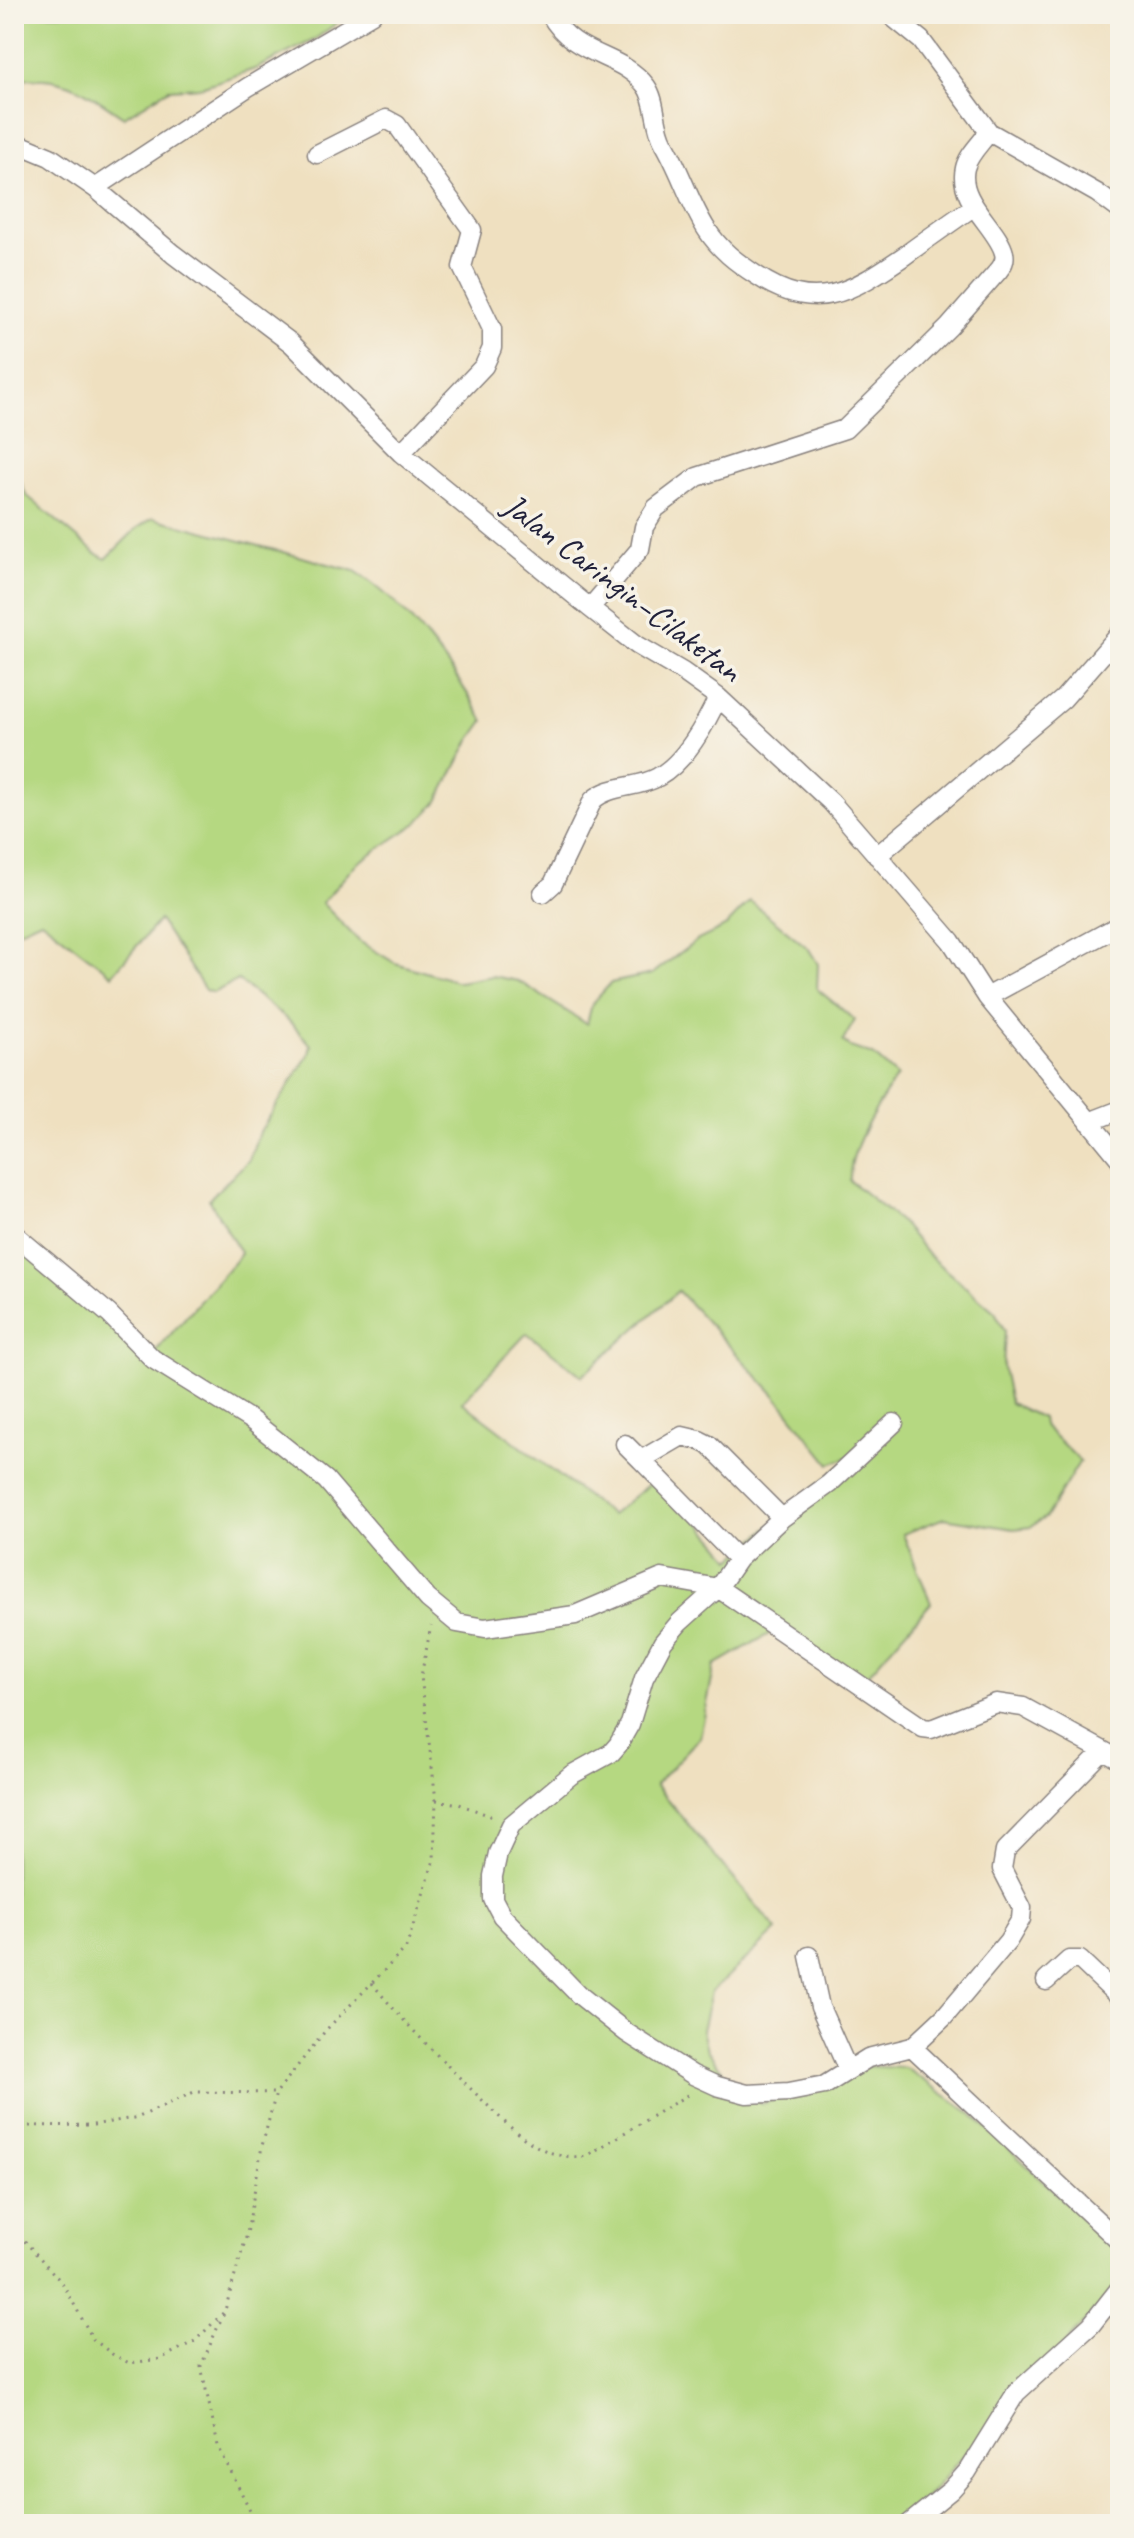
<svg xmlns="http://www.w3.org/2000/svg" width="1134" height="2538" viewBox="0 0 1134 2538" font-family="Caveat,sans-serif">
  <rect width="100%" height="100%" fill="#f7f3e8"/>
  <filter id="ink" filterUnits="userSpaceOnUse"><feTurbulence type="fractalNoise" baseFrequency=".0125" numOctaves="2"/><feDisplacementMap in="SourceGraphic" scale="16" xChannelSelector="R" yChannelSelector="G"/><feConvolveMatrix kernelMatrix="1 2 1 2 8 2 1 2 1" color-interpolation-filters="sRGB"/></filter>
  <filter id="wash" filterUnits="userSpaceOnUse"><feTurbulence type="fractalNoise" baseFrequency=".006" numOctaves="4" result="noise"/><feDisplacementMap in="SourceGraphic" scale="32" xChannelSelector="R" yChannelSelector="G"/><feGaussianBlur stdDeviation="1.8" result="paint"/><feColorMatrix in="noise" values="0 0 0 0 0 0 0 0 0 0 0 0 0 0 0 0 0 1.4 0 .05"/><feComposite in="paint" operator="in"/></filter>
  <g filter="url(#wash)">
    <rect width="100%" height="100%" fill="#efe0c0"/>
    <path fill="#b5d881" stroke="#6c7d5e" stroke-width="2" fill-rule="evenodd" d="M 14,14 L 349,14 L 314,40 L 255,69 L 201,87 L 169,89 L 124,117 C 83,90 65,74 14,79 Z
      M 14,465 L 26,495 L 94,552 L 106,559 L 136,529 L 153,518 L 355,571 C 408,605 453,667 484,721 L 469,742 L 437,803 L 417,823 L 356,864 L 322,903 L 359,941 L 395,963 L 459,982 L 492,976 L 518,981 L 587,1024 L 592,1004 L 611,983 L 652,974 L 696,941 L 725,927 L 750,901 L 808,948 L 818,964 L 817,989 L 855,1020 L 843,1041 L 850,1047 L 873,1055 L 897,1076 C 880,1102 848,1149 850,1181 L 903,1224 L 928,1255 L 995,1312 L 1005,1331 L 1003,1368 L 1010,1403 L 1042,1418 L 1043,1425 L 1080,1461 L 1046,1517 L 1030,1527 L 1014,1529 L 944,1518 L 903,1534 L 931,1603 L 863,1680 L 778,1629 L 715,1665 L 700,1737 L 655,1785 L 777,1930 L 711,1992 L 702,2030 L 707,2050 L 734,2086 L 762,2104 L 863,2066 L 906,2068 L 971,2113 L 1120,2253 L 1120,2283 L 902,2524 L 14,2524 L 14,1235 L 156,1351 L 241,1254 L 209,1199 L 249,1160 L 258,1135 L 309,1054 L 311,1045 L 289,1021 L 238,980 L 213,993 L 205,990 L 159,920 L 112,975 L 41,920 L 19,930 L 14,937 ZM 678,1291 L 775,1395 L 830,1464 L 852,1456 L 732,1559 L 659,1476 L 611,1515 L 462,1402 L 527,1333 L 582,1376 Z"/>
  </g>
  <g filter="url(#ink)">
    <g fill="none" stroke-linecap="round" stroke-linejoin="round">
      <g stroke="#88817e" stroke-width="21">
        <path id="minor" d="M 550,14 C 574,58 622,53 646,86 C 657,101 654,126 664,143 C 680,170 690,204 707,230 C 720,250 736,262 756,275 C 815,315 851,292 904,256 C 927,239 950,223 973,207
          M 889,14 L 921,40 L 989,132 L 1097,193 L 1120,210
          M 14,142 L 50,157 L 95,188 L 173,254 L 291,343 L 401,453 L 590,608 L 637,645 L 683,672 L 718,697 L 831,802 L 951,941 L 987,997 L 1120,1159
          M 317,154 L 386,119 L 397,125 L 472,230 L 462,267 L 492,329 L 492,348 L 484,366 L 401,453
          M 95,188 L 248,87 L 372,14
          M 590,608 L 640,549 L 644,527 L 656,508 L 697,477 L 845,429 L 949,327 L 999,270 C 1003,265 1006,260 1004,253 C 998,228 957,201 965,168 C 968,155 981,143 989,132
          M 877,856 L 1063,699 L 1120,634
          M 543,893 L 553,884 L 593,800 C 611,784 637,789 658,777 C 684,763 706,724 718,697
          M 987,997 L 1120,925
          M 1089,1122 L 1120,1110
          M 14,1234 L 109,1314 L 153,1359 L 251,1420 L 326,1480 L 428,1599 L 457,1623 L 485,1628 L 575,1615 L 662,1578 L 718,1588 L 923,1728 L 931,1729 L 996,1703 L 1023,1707 L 1120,1760
          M 894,1423 L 829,1484 L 782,1518 L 738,1559 L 718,1588 L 679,1623 L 663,1642 L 644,1678 L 630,1724 L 618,1745 L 611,1753 L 571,1775 L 511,1825 L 498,1853 L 493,1876 L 493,1899 L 502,1916 L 578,1994 L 627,2033 L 693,2075 L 717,2086 L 747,2094 L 789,2092 L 825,2085 L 868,2058 L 912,2047 L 944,2017 L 1008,1941 L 1021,1919 L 1022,1908 L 1002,1869 L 1005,1851 L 1103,1751
          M 625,1444 L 641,1460 L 682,1436 L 699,1440 L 709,1445 L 782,1518
          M 641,1460 L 738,1559
          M 809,1956 L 820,2007 L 848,2070
          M 1046,1981 L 1069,1960 L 1080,1960 L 1120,1998
          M 912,2047 L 1120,2242
          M 909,2524 L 951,2490 L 967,2472 L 1016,2393 L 1091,2325 L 1120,2288"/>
      </g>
      <path stroke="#88817e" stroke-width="3" stroke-dasharray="2 6" stroke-linecap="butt" d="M 436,1800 L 459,1804 L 493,1817
        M 372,1983 C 403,2022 438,2056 473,2091 C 492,2109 511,2131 533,2144 C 549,2154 568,2159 586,2156 L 689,2094
        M 29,2126 L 93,2125 L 139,2117 L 194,2092 L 276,2093
        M 14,2229 L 63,2284 L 93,2339 L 112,2354 L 129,2363 L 160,2359 L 195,2341 L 223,2313
        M 257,2524 L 218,2446 L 201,2366 L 225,2310 L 247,2234 L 262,2146 L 276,2093 L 326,2030 L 406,1948 L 434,1860 L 436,1800 L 421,1676 L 431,1626"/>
      <use href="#minor" stroke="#fff" stroke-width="18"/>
    </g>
  </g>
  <g text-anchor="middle" stroke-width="7" stroke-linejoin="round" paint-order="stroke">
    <g font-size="34" fill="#22223b" stroke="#f7f3e8">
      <text transform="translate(623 587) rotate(37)" y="12">Jalan Caringin–Cilaketan</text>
    </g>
  </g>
  <rect width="1134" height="2538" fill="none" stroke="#f7f3e8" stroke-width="48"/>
</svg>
